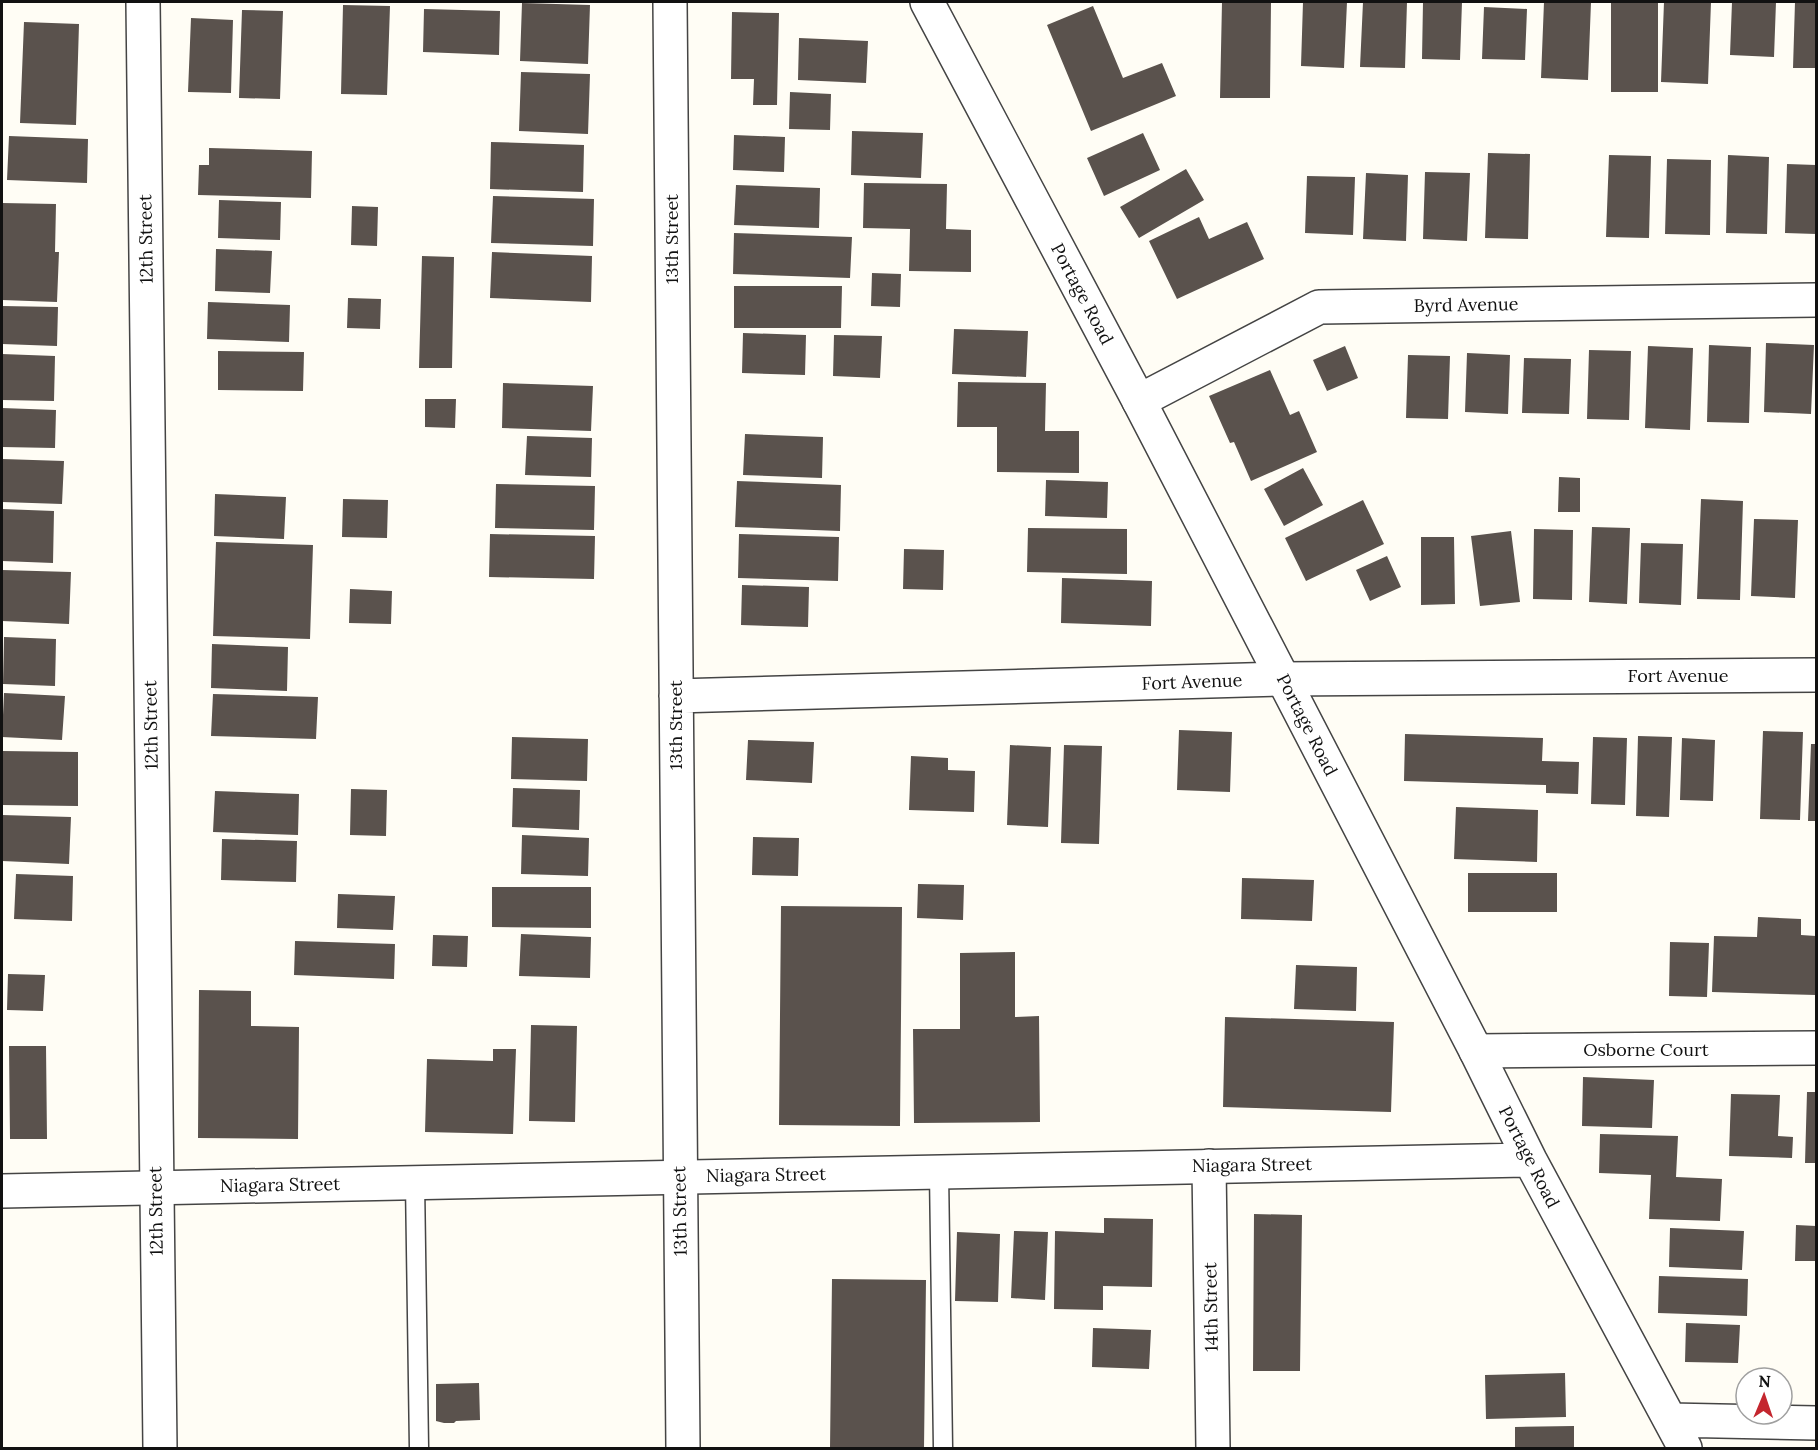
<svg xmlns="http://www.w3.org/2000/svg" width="1818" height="1450" viewBox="0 0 1818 1450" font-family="Lora,serif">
  <rect width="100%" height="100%" fill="#fffdf5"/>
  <path fill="#5a524d" d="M 1222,2 L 1271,2 L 1270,98 L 1220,98 Z
    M 1303,2 L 1347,2 L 1344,68 L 1301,66 Z
    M 1363,2 L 1407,2 L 1405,68 L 1360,67 Z
    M 1423,2 L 1462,2 L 1460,60 L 1422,59 Z
    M 1544,2 L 1591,2 L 1588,80 L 1541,78 Z
    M 1611,2 L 1658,2 L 1658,92 L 1611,92 Z
    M 1664,2 L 1711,2 L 1708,84 L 1661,82 Z
    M 1732,2 L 1776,2 L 1774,57 L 1730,55 Z
    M 1795,2 L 1816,2 L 1816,68 L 1793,68 Z
    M 522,3 L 590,5 L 588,64 L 520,61 Z
    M 343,5 L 390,6 L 387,95 L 341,94 Z
    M 1093,6 L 1123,78 L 1162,63 L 1176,96 L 1091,131 L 1047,25 Z
    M 1484,7 L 1527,9 L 1525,60 L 1482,59 Z
    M 424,9 L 500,11 L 499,55 L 423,52 Z
    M 242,10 L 283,11 L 280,99 L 239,98 Z
    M 732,12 L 779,13 L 777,105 L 753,105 L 754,79 L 731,79 Z
    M 191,18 L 233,20 L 231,93 L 188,92 Z
    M 24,22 L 79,24 L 76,125 L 20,123 Z
    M 799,38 L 868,41 L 866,83 L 798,80 Z
    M 521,72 L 590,74 L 588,134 L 519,131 Z
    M 790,92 L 831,94 L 830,130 L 789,129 Z
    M 852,131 L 923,133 L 921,178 L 851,175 Z
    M 1143,133 L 1160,170 L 1104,196 L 1087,158 Z
    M 734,135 L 785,137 L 784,172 L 733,170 Z
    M 9,136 L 88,139 L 87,183 L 7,180 Z
    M 491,142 L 584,145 L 583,192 L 490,189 Z
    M 209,148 L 312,151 L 311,198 L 198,195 L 199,165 L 209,165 Z
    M 1488,153 L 1530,154 L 1528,239 L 1485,238 Z
    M 1609,155 L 1651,156 L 1649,238 L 1606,237 Z
    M 1728,155 L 1769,157 L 1767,234 L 1726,233 Z
    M 1667,159 L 1711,160 L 1710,235 L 1665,234 Z
    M 1787,164 L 1816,165 L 1816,234 L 1785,233 Z
    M 1186,169 L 1204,200 L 1139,238 L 1120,207 Z
    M 1425,172 L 1470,173 L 1467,241 L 1423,239 Z
    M 1366,173 L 1408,175 L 1406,241 L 1363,239 Z
    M 1307,176 L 1355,177 L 1353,235 L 1305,233 Z
    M 864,183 L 947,184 L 946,229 L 971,230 L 971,272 L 909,271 L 910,229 L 863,228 Z
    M 736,185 L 820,188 L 819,228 L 734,225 Z
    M 493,196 L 594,199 L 593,246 L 491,243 Z
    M 219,200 L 281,202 L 280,240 L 218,238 Z
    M 2,203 L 56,204 L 55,252 L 59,252 L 57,302 L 2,300 Z
    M 352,206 L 378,207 L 377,246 L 351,245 Z
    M 1199,217 L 1209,239 L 1247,222 L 1264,259 L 1177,299 L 1149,241 Z
    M 734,233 L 852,237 L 850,278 L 733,274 Z
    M 216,249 L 272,251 L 270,293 L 215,291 Z
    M 492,252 L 592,256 L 591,302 L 490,298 Z
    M 422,256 L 454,257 L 452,368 L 419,368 Z
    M 872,273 L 901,274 L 900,307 L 871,306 Z
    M 734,286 L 842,286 L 841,328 L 734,328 Z
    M 348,298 L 381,299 L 380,329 L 347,328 Z
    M 208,302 L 290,305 L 289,342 L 207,339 Z
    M 2,306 L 58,307 L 57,346 L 2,344 Z
    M 954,329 L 1028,331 L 1026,377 L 952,374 Z
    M 743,333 L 806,335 L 805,375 L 742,373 Z
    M 834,335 L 882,336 L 880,378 L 833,376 Z
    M 1766,343 L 1814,345 L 1811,414 L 1764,412 Z
    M 1709,345 L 1751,347 L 1749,423 L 1707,422 Z
    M 1345,346 L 1358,378 L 1327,391 L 1313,360 Z
    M 1648,346 L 1693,348 L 1690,430 L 1645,428 Z
    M 1589,350 L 1631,351 L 1629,420 L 1587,419 Z
    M 218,351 L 304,352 L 303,391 L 218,390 Z
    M 1467,353 L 1510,355 L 1508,414 L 1465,412 Z
    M 2,354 L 55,356 L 54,401 L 2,400 Z
    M 1408,355 L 1450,356 L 1448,419 L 1406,418 Z
    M 1524,358 L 1571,359 L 1569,414 L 1522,413 Z
    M 1270,370 L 1290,415 L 1299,411 L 1317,452 L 1251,481 L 1234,442 L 1230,443 L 1209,396 Z
    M 958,382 L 1046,383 L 1045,431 L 1079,431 L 1079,473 L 997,472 L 997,427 L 957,427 Z
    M 503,383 L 593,386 L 591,431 L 502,428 Z
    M 425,399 L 456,399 L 455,428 L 425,427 Z
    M 2,408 L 56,410 L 55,448 L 2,447 Z
    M 745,434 L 823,437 L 822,478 L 743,475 Z
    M 527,436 L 592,438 L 591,477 L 525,475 Z
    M 2,459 L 64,461 L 62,504 L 2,502 Z
    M 1303,468 L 1323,505 L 1284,526 L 1264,489 Z
    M 1559,477 L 1580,478 L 1580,512 L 1558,512 Z
    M 1046,480 L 1108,482 L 1107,518 L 1045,516 Z
    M 737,481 L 841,485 L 840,531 L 735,527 Z
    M 496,484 L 595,486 L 594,530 L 495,528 Z
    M 215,494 L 286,497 L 284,539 L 214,536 Z
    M 343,499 L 388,500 L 387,538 L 342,537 Z
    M 1701,499 L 1743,501 L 1740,600 L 1697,599 Z
    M 1363,500 L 1384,544 L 1306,581 L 1285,538 Z
    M 2,509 L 54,511 L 53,563 L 2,561 Z
    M 1754,519 L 1798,520 L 1795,598 L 1751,596 Z
    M 1592,527 L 1630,528 L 1627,604 L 1589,602 Z
    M 1028,528 L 1127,529 L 1127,574 L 1027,572 Z
    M 1534,529 L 1573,530 L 1572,600 L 1533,599 Z
    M 1511,531 L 1520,602 L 1480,606 L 1471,536 Z
    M 490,534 L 595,536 L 594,579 L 489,577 Z
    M 739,534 L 839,537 L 838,581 L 738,578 Z
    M 1421,537 L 1454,537 L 1455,604 L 1421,605 Z
    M 216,542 L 313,545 L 310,639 L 213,636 Z
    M 1641,543 L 1683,544 L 1681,605 L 1639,603 Z
    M 904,549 L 944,550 L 943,590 L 903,589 Z
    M 1387,556 L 1401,587 L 1370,601 L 1356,570 Z
    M 2,570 L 71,572 L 69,624 L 2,621 Z
    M 1062,578 L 1152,581 L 1151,626 L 1061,623 Z
    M 742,585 L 809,587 L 808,627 L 741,625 Z
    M 350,589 L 392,591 L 391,624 L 349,623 Z
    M 4,637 L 56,639 L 55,686 L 3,684 Z
    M 212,644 L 288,647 L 287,691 L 211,688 Z
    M 4,693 L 65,696 L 62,740 L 2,737 Z
    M 213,694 L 318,697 L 316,739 L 211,736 Z
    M 1179,730 L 1232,732 L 1230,792 L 1177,790 Z
    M 1763,731 L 1803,732 L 1800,820 L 1760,819 Z
    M 1405,734 L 1543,738 L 1542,761 L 1579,762 L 1578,794 L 1546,793 L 1546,785 L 1404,781 Z
    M 1638,736 L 1672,737 L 1669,817 L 1636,816 Z
    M 512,737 L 588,739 L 587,781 L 511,779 Z
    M 1593,737 L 1627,738 L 1625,805 L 1591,804 Z
    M 1682,738 L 1715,740 L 1713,801 L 1680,800 Z
    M 748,740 L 814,742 L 812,783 L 746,780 Z
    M 1811,744 L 1816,744 L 1816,821 L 1808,821 Z
    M 1010,745 L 1051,747 L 1048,827 L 1007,825 Z
    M 1064,745 L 1102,746 L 1099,844 L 1061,843 Z
    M 2,751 L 78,752 L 78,806 L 2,805 Z
    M 911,756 L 948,758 L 948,770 L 975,771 L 974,812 L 909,810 Z
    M 513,788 L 580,790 L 579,830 L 512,827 Z
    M 351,789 L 387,790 L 386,836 L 350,835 Z
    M 215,791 L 299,794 L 298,835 L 213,832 Z
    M 1456,807 L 1538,810 L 1537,862 L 1454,859 Z
    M 2,815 L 71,817 L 69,864 L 2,861 Z
    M 522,835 L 589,838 L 588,876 L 521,874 Z
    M 753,837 L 799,838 L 798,876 L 752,875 Z
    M 222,839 L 297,841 L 296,882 L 221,880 Z
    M 1468,873 L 1557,873 L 1557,912 L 1468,912 Z
    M 16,874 L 73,876 L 72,921 L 14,919 Z
    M 1242,878 L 1314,880 L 1312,921 L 1241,919 Z
    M 918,884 L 964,885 L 963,920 L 917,918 Z
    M 492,887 L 591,887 L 591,928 L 492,927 Z
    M 338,894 L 395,896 L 393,930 L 337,928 Z
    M 781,906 L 902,907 L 900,1126 L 779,1125 Z
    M 1758,917 L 1801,919 L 1801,935 L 1816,936 L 1816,995 L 1712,992 L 1714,936 L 1757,937 Z
    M 521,934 L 591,937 L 590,978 L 519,976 Z
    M 433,935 L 468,936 L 467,967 L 432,966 Z
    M 295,941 L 395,944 L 394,979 L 294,975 Z
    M 1670,942 L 1709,943 L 1707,997 L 1669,996 Z
    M 1015,952 L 1015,1017 L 1039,1016 L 1040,1122 L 914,1123 L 913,1029 L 960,1029 L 960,953 Z
    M 1296,965 L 1357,967 L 1356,1011 L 1294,1009 Z
    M 8,974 L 45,975 L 43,1011 L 7,1010 Z
    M 199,990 L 251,991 L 251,1026 L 299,1027 L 298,1139 L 198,1138 Z
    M 1225,1017 L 1394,1022 L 1391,1112 L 1223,1107 Z
    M 531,1025 L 577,1026 L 575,1122 L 529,1121 Z
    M 9,1046 L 46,1046 L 47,1139 L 10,1139 Z
    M 493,1049 L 516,1049 L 513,1134 L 425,1132 L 427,1059 L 493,1061 Z
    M 1583,1077 L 1654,1080 L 1652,1128 L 1582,1126 Z
    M 1807,1092 L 1816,1092 L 1816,1163 L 1805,1163 Z
    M 1731,1094 L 1780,1095 L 1778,1136 L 1793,1137 L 1792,1158 L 1729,1156 Z
    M 1600,1134 L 1678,1136 L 1676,1177 L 1722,1179 L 1720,1221 L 1649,1219 L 1651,1175 L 1599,1173 Z
    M 1254,1214 L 1302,1215 L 1300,1371 L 1253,1371 Z
    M 1104,1218 L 1153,1219 L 1152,1287 L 1103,1286 L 1103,1310 L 1054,1309 L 1055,1231 L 1104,1233 Z
    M 1796,1225 L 1816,1226 L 1816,1261 L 1795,1261 Z
    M 1670,1228 L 1744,1231 L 1742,1270 L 1669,1267 Z
    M 1014,1231 L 1048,1232 L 1045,1300 L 1011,1298 Z
    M 957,1232 L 1000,1234 L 998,1302 L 955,1301 Z
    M 1659,1276 L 1748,1279 L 1747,1316 L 1658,1313 Z
    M 832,1279 L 926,1280 L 924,1448 L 830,1448 Z
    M 1686,1323 L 1740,1325 L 1738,1363 L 1685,1362 Z
    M 1093,1328 L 1151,1330 L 1149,1369 L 1092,1367 Z
    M 1565,1373 L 1566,1417 L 1486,1419 L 1485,1375 Z
    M 479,1383 L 480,1420 L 456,1421 L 454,1423 L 444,1423 L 436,1421 L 436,1384 Z
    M 1574,1426 L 1574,1448 L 1515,1448 L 1515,1427 Z"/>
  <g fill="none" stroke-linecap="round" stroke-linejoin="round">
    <g stroke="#444" stroke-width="21">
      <path id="service" d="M 939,1172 L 943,1448
        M 415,1182 L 419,1448"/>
    </g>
    <g stroke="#444" stroke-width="36">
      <path id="minor" d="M 143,2 L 160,1448
        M 670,2 L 683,1448
        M 1139,401 L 1319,307 L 1816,300
        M 676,696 L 1283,679 L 1816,675
        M 1476,1051 L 1816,1048
        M 1209,1166 L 1213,1448"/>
    </g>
    <g stroke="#444" stroke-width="36">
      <path id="tertiary" d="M 927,2 L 1139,401 L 1476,1051 L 1530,1160 L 1685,1448
        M 2,1191 L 1530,1160
        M 1670,1420 L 1816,1423"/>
    </g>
    <use href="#service" stroke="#fff" stroke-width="18"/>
    <use href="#minor" stroke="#fff" stroke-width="33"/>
    <use href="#tertiary" stroke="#fff" stroke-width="33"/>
  </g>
  <g text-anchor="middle" stroke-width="6" stroke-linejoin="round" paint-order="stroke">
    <g font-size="18" fill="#111" stroke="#fff">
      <text transform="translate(146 239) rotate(-91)" y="6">12th Street</text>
      <text transform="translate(672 239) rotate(-90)" y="6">13th Street</text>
      <text transform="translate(1082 294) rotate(62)" y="6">Portage Road</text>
      <text transform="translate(1466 305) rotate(-1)" y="6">Byrd Avenue</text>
      <text x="1678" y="682">Fort Avenue</text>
      <text transform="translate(1192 682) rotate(-2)" y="6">Fort Avenue</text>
      <text transform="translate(151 725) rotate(-91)" y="6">12th Street</text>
      <text transform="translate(676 725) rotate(-90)" y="6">13th Street</text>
      <text transform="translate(1307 725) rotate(63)" y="6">Portage Road</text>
      <text x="1646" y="1056">Osborne Court</text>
      <text transform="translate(1529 1157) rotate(63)" y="6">Portage Road</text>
      <text transform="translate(1252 1165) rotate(-1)" y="6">Niagara Street</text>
      <text transform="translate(766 1175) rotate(-1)" y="6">Niagara Street</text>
      <text transform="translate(280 1185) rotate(-1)" y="6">Niagara Street</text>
      <text transform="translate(156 1211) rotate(-91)" y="6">12th Street</text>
      <text transform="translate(680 1211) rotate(-91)" y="6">13th Street</text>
      <text transform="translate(1211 1307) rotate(-91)" y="6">14th Street</text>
    </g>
  </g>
  <rect width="1818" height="1450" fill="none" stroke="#111111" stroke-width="6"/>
  <g transform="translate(1764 1396) rotate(2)"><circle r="28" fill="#ffffff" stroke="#a0a0a0" stroke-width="1.5"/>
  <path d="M0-4.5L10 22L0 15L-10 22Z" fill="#c4262e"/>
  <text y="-9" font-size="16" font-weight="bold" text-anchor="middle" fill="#111111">N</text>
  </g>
</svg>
